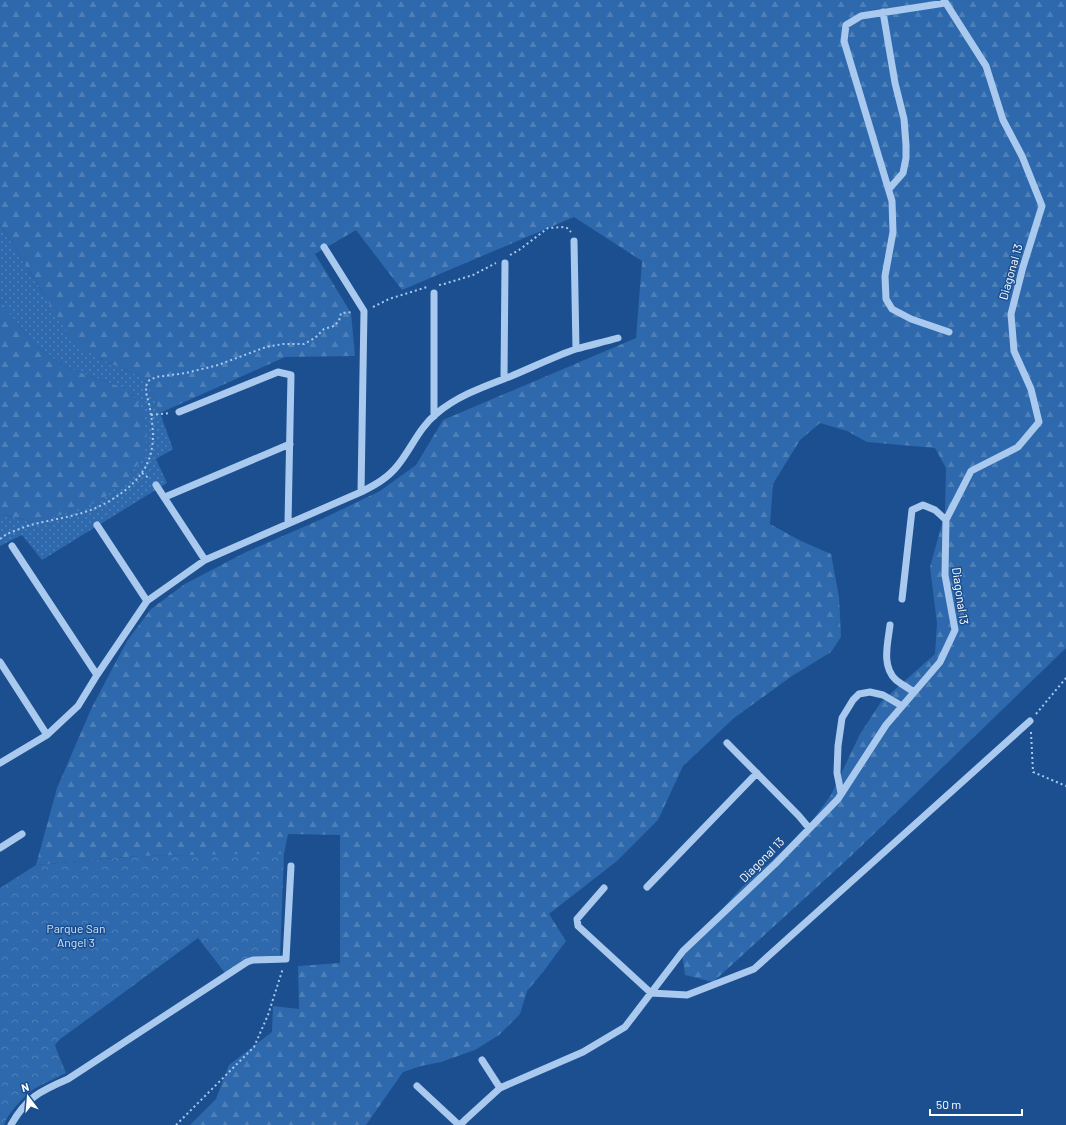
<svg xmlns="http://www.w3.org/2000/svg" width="1066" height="1125" viewBox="0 0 1066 1125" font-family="Barlow,sans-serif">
  <defs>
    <pattern id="grass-dots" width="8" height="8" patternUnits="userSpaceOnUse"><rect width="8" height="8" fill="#2e69ad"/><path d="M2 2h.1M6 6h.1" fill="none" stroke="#4d80b9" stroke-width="1.8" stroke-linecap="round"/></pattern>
    <pattern id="forest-firs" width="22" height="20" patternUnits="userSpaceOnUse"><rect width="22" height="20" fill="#2e69ad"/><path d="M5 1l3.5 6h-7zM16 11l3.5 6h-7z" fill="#4d80b9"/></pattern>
    <pattern id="park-crowns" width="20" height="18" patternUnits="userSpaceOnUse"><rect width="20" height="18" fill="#2e69ad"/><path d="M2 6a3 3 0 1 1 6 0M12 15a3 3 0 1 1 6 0" fill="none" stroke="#4d80b9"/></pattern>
  </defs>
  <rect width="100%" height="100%" fill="#1b4f8f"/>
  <path fill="url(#grass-dots)" d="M 0,224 L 44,295 L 96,357 L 140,376 L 148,384 L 160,413 L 173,449 L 156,459 L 167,483 L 42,560 L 22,535 L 0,546 L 0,514 L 34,522 L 136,400 L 124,388 L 65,367 L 35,345 L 7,311 L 0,299 Z"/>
  <path fill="url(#forest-firs)" d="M 0,0 L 1066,0 L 1066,648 L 851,856 L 713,982 L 685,975 L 682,953 L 742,887 L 804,832 L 831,795 L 860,734 L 881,702 L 935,654 L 937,623 L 930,567 L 945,513 L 946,468 L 935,448 L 867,442 L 847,431 L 820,423 L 800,440 L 773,484 L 770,524 L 801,541 L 831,554 L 839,597 L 841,637 L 831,652 L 792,676 L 734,718 L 683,766 L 658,820 L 617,861 L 549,914 L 566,941 L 543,972 L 527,991 L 520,1014 L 499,1035 L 475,1050 L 441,1062 L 421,1066 L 403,1072 L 366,1125 L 190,1125 L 216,1099 L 229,1065 L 272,1032 L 273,1006 L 299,1009 L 298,966 L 340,963 L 340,835 L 288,834 L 284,854 L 139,856 L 36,865 L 57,788 L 92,707 L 127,641 L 151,609 L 185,584 L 246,552 L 324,518 L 380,491 L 416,465 L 443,420 L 636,338 L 642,261 L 574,217 L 402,290 L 356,230 L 315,254 L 351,313 L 355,356 L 285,357 L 160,413 L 148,384 L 140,376 L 96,357 L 74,343 L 0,224 Z
    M 0,299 L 7,311 L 35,345 L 65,367 L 124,388 L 136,400 L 144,416 L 147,438 L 143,456 L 128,478 L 100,501 L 64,514 L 34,522 L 0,514 Z"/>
  <path fill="url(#park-crowns)" d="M 247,854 L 284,854 L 280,955 L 250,958 L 225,973 L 198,938 L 59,1040 L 55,1045 L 57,1051 L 66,1073 C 56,1078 44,1083 34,1089 C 24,1096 8,1113 4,1125 L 0,1125 L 0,888 L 36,865 L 139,856 Z"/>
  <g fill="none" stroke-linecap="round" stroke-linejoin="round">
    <path stroke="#a9c9ee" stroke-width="2" stroke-dasharray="2 3" stroke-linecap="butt" d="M 510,255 L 519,250 L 548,228 L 564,227 L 567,228 L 571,232
      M 439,285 L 444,284 L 473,275 L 496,263
      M 373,307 L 389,299 L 427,287
      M 151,415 L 170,413
      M 142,473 L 150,479
      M 0,539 C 8,532 18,530 27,526 C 44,521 61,519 78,514 C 103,508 136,488 147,464 C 156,445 153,424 149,404 C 147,395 144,390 148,381 L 156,377 L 186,373 L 218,365 L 266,347 L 283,344 L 304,344 L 315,338 L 324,329 L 334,326 L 339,321 L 341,313 L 353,312
      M 1036,714 L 1066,678
      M 1031,732 L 1033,772 L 1066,786
      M 176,1125 L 254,1047 L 268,1015 L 283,968"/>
    <path stroke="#a9c9ee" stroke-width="7" d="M 945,3 L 861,16 L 846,25 L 844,41 L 892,201 L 893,232 L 885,276 L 886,299 L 892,309 L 911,319 L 949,332
      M 883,12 L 895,83 L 904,119 L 906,145 L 906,158 L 903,173 L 889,189
      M 574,241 L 576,349
      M 324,247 L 364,311 L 361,492
      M 504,379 L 505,263
      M 179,412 L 278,372 L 291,375 L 288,523
      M 434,416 L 434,293
      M 156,485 L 205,560
      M 165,497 L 290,444
      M 97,525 L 147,601
      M 12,546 L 97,675
      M 902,599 L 912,510 L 923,505 L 935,510 L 946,520
      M 890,625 C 888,643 881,666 896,680 C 901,684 908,688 914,692
      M 0,662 L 47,735
      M 727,743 L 799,816 L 809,828
      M 0,763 L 47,735 L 78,706 L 97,675 L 147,601 L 205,560 L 361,492 C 375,485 388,478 398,465 C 411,449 419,428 436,414 C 457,396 483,387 509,377 C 531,368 553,357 576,349 C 590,345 604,342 618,338
      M 841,793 L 837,773 L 838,746 L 842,718 L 853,700 L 859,694 L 870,692 L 883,695 L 902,706
      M 0,848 L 22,834
      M 647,887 L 757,773
      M 604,888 L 577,919 L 578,926 L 651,993 L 687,995 L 754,969 L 1030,721
      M 482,1060 L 500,1088
      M 417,1086 L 459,1125
      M 11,1125 C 26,1098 40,1091 68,1079 L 247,962 L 253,960 L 286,959 L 291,866
      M 460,1125 L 466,1119 L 500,1088 L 583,1052 L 625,1027 L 683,951 L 776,863 L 838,799 L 886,725 L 940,662 L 955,630 L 945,575 L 946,520 L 971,471 L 1018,447 L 1039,422 L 1031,389 L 1014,351 L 1011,314 L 1023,267 L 1042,206 L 1022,156 L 1003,120 L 986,66 L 944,0"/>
  </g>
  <g text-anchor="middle" stroke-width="3" stroke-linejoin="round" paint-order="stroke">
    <g font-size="12" fill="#fff" stroke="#1b4f8f">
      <text transform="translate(1011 272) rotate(-74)" y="4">Diagonal 13</text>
      <text transform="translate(960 596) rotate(82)" y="4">Diagonal 13</text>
      <text transform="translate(762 860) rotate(-45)" y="4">Diagonal 13</text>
    </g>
    <g font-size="12" fill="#cfe3fa" stroke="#1b4f8f">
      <text x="76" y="933">Parque San<tspan x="76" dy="14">Angel 3</tspan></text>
    </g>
  </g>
  <g transform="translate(28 1097) rotate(344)" stroke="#1b4f8f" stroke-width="3" paint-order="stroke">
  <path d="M0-3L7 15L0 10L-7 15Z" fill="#ffffff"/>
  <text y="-6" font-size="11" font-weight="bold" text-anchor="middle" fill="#ffffff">N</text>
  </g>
  <path d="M930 1109v6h92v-6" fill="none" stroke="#ffffff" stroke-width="2"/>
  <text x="936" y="1109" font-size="12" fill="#ffffff" stroke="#1b4f8f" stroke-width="3" paint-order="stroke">50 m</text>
</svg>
